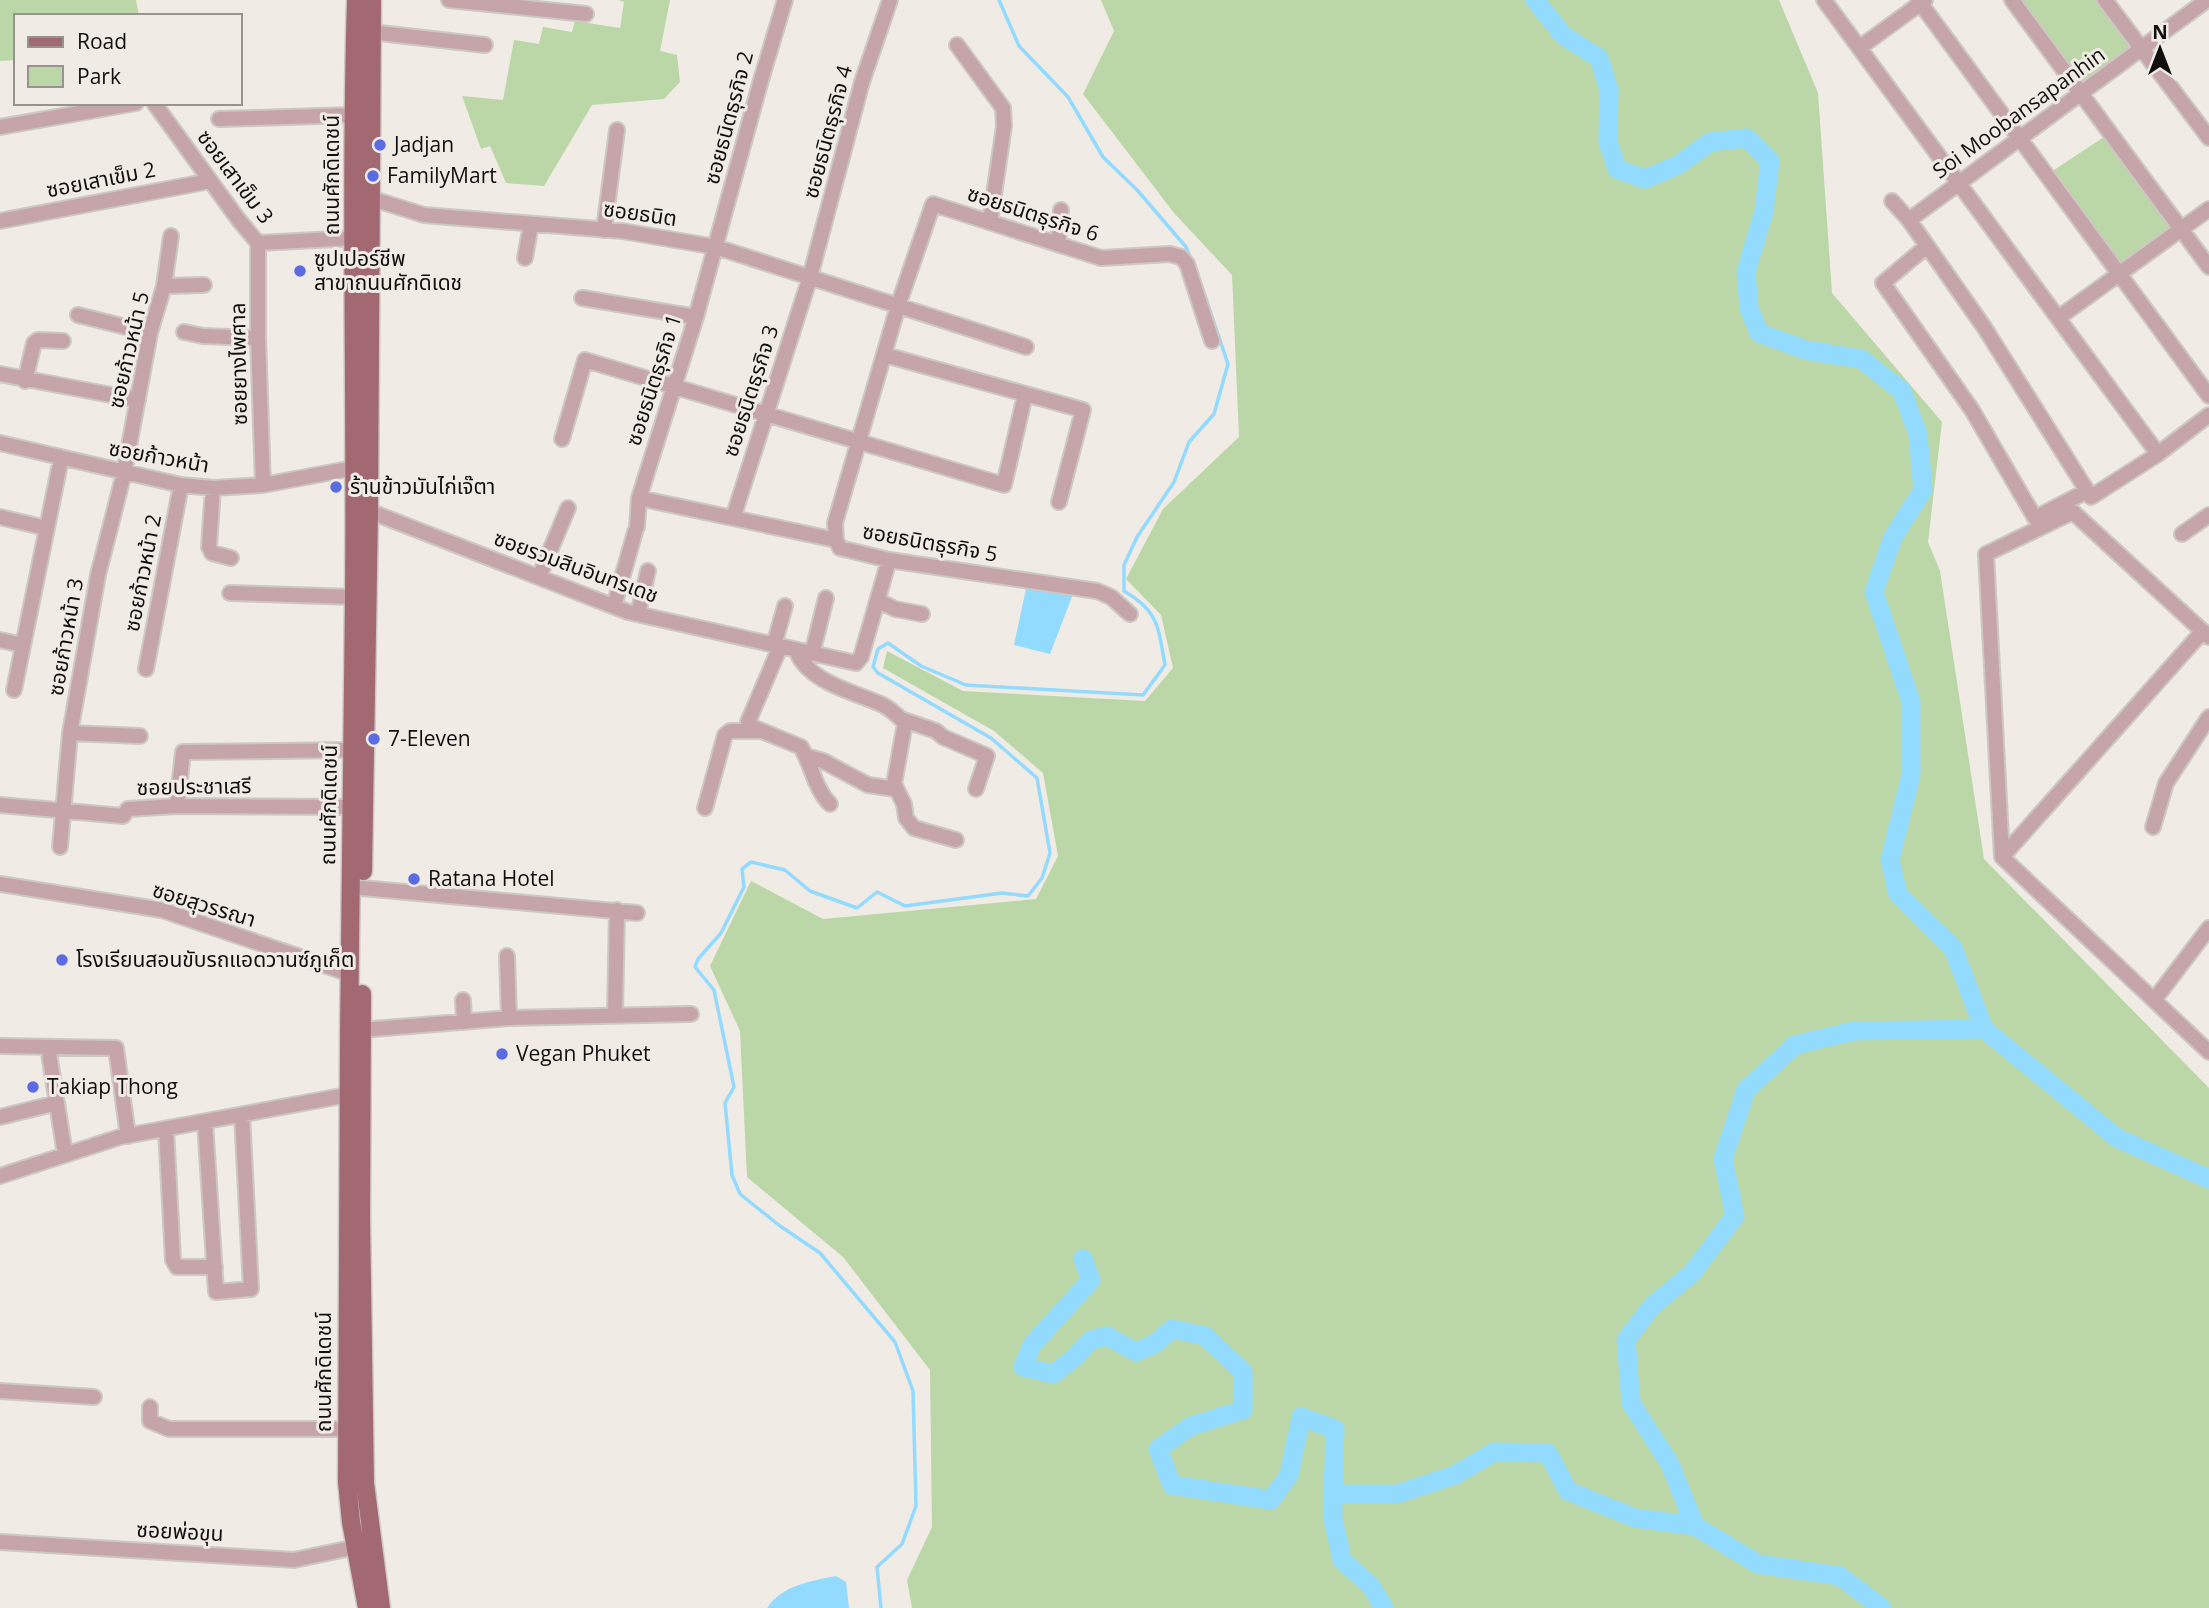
<svg xmlns="http://www.w3.org/2000/svg" width="2209" height="1608" viewBox="0 0 2209 1608" font-family="'Open Sans','Noto Sans Thai',sans-serif">
  <rect width="100%" height="100%" fill="#f1ebe6"/>
  <path fill="#bbd7a7" d="M 0,0 L 136,0 L 139,16 L 16,16 L 16,60 L 0,61 Z
    M 618,0 L 670,0 L 660,51 L 677,55 L 680,82 L 664,99 L 592,105 L 544,186 L 506,183 L 490,146 L 481,149 L 462,96 L 503,100 L 514,40 L 539,44 L 543,27 L 572,32 L 575,21 L 620,28 L 624,2 Z
    M 1101,0 L 1779,0 L 1818,93 L 1832,293 L 1942,422 L 1928,542 L 1940,571 L 1984,859 L 2209,1088 L 2209,1608 L 912,1608 L 907,1580 L 932,1527 L 930,1370 L 843,1257 L 747,1177 L 740,1031 L 710,966 L 751,881 L 823,919 L 1036,899 L 1058,856 L 1043,773 L 994,731 L 883,668 L 887,651 L 963,691 L 1145,701 L 1173,668 L 1161,615 L 1126,579 L 1163,509 L 1239,437 L 1232,275 L 1174,213 L 1083,94 L 1114,31 Z
    M 2019,0 L 2098,0 L 2134,48 L 2082,86 Z
    M 2104,137 L 2174,228 L 2120,265 L 2051,172 Z"/>
  <path fill="#92dbff" d="M 1026,589 L 1073,594 L 1050,654 L 1014,645 Z
    M 836,1576 L 846,1582 L 849,1608 L 767,1608 C 782,1585 812,1581 836,1576 Z"/>
  <g fill="none" stroke-linecap="round" stroke-linejoin="round">
    <path stroke="#92dbff" stroke-width="3.5" d="M 999,0 L 1019,46 L 1068,97 L 1103,157 L 1138,191 L 1186,247 L 1191,260
      M 881,1608 L 877,1567 L 902,1544 L 916,1506 L 913,1391 L 895,1342 L 820,1253 L 780,1226 L 740,1194 L 732,1175 L 725,1103 L 734,1087 L 714,990 L 695,967 L 698,959 L 721,933 L 744,887 L 742,869 L 751,862 L 785,870 L 810,891 L 857,908 L 877,892 L 905,906 L 1002,893 L 1028,896 L 1042,878 L 1050,853 L 1037,778 L 991,738 L 878,673 L 873,667 L 878,649 L 888,643 L 921,666 L 966,685 L 1143,695 L 1165,665 C 1158,628 1160,612 1124,591 L 1124,565 L 1137,537 L 1174,482 L 1189,442 L 1214,414 L 1228,364 L 1203,290"/>
    <path stroke="#92dbff" stroke-width="19" d="M 1535,0 L 1564,36 L 1599,58 L 1609,90 L 1608,142 L 1617,169 L 1645,179 L 1678,165 L 1710,142 L 1747,138 L 1770,161 L 1764,211 L 1746,272 L 1749,308 L 1759,333 L 1806,350 L 1861,359 L 1902,391 L 1918,434 L 1923,490 L 1893,537 L 1874,592 L 1911,702 L 1911,775 L 1890,860 L 1898,894 L 1953,948 L 1984,1029 L 2117,1138 L 2209,1179
      M 1083,1259 L 1091,1280 L 1032,1345 L 1023,1367 L 1053,1374 L 1074,1358 L 1091,1340 L 1107,1336 L 1136,1352 L 1156,1343 L 1172,1329 L 1205,1336 L 1243,1372 L 1243,1410 L 1191,1426 L 1158,1449 L 1172,1485 L 1271,1500 L 1289,1475 L 1301,1417 L 1335,1429 L 1333,1494 L 1397,1494 L 1455,1475 L 1494,1452 L 1548,1453 L 1568,1491 L 1635,1518 L 1695,1526 L 1758,1564 L 1840,1576 L 1882,1608
      M 1333,1494 L 1333,1519 L 1342,1560 L 1371,1586 L 1384,1608
      M 1695,1526 L 1670,1464 L 1631,1403 L 1626,1340 L 1652,1306 L 1692,1273 L 1735,1216 L 1723,1159 L 1746,1090 L 1795,1045 L 1854,1031 L 1984,1029"/>
    <g stroke="#cdc8c3" stroke-width="18">
      <path id="minor" d="M 449,0 L 586,14
        M 1824,0 L 2158,454
        M 1918,0 L 2209,396
        M 2012,0 L 2209,267
        M 2105,0 L 2209,138
        M 371,32 L 485,45
        M 957,45 L 1003,108 L 1004,126 L 990,222
        M 1859,48 L 1925,0
        M 154,103 L 238,219 L 258,243
        M 219,119 L 354,115
        M 0,127 L 136,103
        M 370,198 L 424,215 L 622,231 L 716,247 L 1026,347
        M 1892,201 L 1909,220 L 2207,0
        M 1909,220 L 1984,327 L 2091,497 L 2158,454 L 2209,415
        M 0,221 L 210,181
        M 604,230 L 617,130
        M 258,243 L 258,338 L 263,485
        M 258,243 L 355,238
        M 1058,244 L 1061,210
        M 1927,246 L 1883,283 L 1972,410 L 2035,518 L 2087,491
        M 525,258 L 531,224
        M 164,286 L 204,285
        M 582,298 L 696,317
        M 78,315 L 150,333
        M 2058,318 L 2209,209
        M 184,332 L 203,336 L 258,338
        M 885,355 L 1083,410 L 1059,502
        M 0,374 L 138,400
        M 25,381 L 34,343 L 38,340 L 63,341
        M 562,439 L 585,360 L 1004,485 L 1025,395
        M 0,443 L 181,485 L 213,488 L 263,485 L 354,468
        M 213,488 L 209,547 L 212,553 L 231,558
        M 639,498 L 836,540
        M 369,511 L 628,612 L 856,663 L 861,657 L 889,560
        M 0,517 L 46,528
        M 733,518 L 810,277 L 862,82 L 890,0
        M 637,527 L 639,498 L 696,317 L 761,80 L 785,0
        M 2182,534 L 2209,515
        M 539,577 L 568,508
        M 230,593 L 354,597
        M 879,595 L 879,601 L 895,609 L 922,614
        M 614,606 L 635,532
        M 638,614 L 648,571
        M 1130,614 L 1111,597 L 1097,591 L 889,560 L 840,548 L 836,540 L 835,523 L 898,306 L 933,204 L 1101,258 L 1170,254 L 1181,257 L 1187,264 L 1212,341
        M 2209,637 L 2073,512 L 1986,554 L 2002,857 L 2209,1052
        M 0,640 L 23,645
        M 774,645 L 785,606
        M 780,647 L 748,722 L 750,726 L 801,747 C 812,766 815,789 830,804
        M 796,650 C 808,683 855,692 883,705 C 891,709 898,716 905,723 L 894,784 L 904,804 L 906,818 L 914,828 L 956,840
        M 812,654 L 826,598
        M 146,669 L 181,485
        M 14,690 L 61,459
        M 901,719 L 936,731 L 943,737 L 987,756 L 976,789
        M 70,733 L 140,736
        M 806,756 L 823,761 L 868,785 L 895,789
        M 0,805 L 123,816 L 128,809 L 177,806 L 351,807
        M 177,806 L 183,752 L 352,750
        M 705,808 L 725,735 L 730,731 L 758,731
        M 2153,827 L 2166,783 L 2209,717
        M 60,847 L 70,733 L 98,575 L 124,473 L 150,333 L 164,286 L 171,236
        M 2002,857 L 2203,631
        M 0,884 L 162,910 L 350,974
        M 362,888 L 637,913
        M 507,956 L 509,1018
        M 2155,999 L 2209,928
        M 463,1000 L 464,1022
        M 615,1015 L 617,910
        M 361,1030 L 509,1018 L 691,1014
        M 0,1046 L 116,1048 L 128,1136
        M 48,1047 L 65,1154
        M 0,1117 L 57,1103
        M 205,1122 L 216,1292 L 251,1289 L 242,1115
        M 166,1129 L 173,1260 L 177,1267 L 215,1267
        M 0,1176 L 120,1137 L 347,1095 L 356,1095
        M 0,1391 L 94,1397
        M 150,1407 L 150,1421 L 169,1429 L 347,1429
        M 0,1542 L 294,1560 L 356,1547"/>
    </g>
    <g stroke="#cdc8c3" stroke-width="21">
      <path id="major" d="M 356,0 C 350,198 356,397 354,596 C 350,891 347,1187 347,1482 L 351,1522 L 367,1608
        M 363,871 L 369,511 L 372,0
        M 362,994 L 361,1219 L 365,1483 L 381,1608"/>
    </g>
    <use href="#minor" stroke="#c6a5aa" stroke-width="14"/>
    <use href="#major" stroke="#a26972" stroke-width="18"/>
  </g>
  <g fill="#5b6be2" stroke="#f1ebe6" stroke-width="2.5">
    <circle cx="380" cy="145" r="7"/>
    <circle cx="373" cy="176" r="7"/>
    <circle cx="300" cy="271" r="7"/>
    <circle cx="336" cy="487" r="7"/>
    <circle cx="374" cy="739" r="7"/>
    <circle cx="414" cy="879" r="7"/>
    <circle cx="62" cy="960" r="7"/>
    <circle cx="502" cy="1054" r="7"/>
    <circle cx="33" cy="1087" r="7"/>
  </g>
  <g text-anchor="middle" stroke-width="6" stroke-linejoin="round" paint-order="stroke">
    <g font-size="21" fill="#110f0e" stroke="#f1ebe6">
      <text transform="translate(2019 113) rotate(-36)" y="7">Soi Moobansapanhin</text>
      <text transform="translate(729 118) rotate(-75)" y="7">ซอยธนิตธุรกิจ 2</text>
      <text transform="translate(828 132) rotate(-75)" y="7">ซอยธนิตธุรกิจ 4</text>
      <text transform="translate(332 175) rotate(-90)" y="7">ถนนศักดิเดชน์</text>
      <text transform="translate(235 177) rotate(53)" y="7">ซอยเสาเข็ม 3</text>
      <text transform="translate(101 180) rotate(-11)" y="7">ซอยเสาเข็ม 2</text>
      <text transform="translate(640 214) rotate(8)" y="7">ซอยธนิต</text>
      <text transform="translate(1033 214) rotate(18)" y="7">ซอยธนิตธุรกิจ 6</text>
      <text transform="translate(129 350) rotate(-77)" y="7">ซอยก้าวหน้า 5</text>
      <text transform="translate(239 364) rotate(-91)" y="7">ซอยยางไพศาล</text>
      <text transform="translate(654 380) rotate(-72)" y="7">ซอยธนิตธุรกิจ 1</text>
      <text transform="translate(751 391) rotate(-72)" y="7">ซอยธนิตธุรกิจ 3</text>
      <text transform="translate(159 457) rotate(10)" y="7">ซอยก้าวหน้า</text>
      <text transform="translate(930 543) rotate(10)" y="7">ซอยธนิตธุรกิจ 5</text>
      <text transform="translate(576 567) rotate(20)" y="7">ซอยรวมสินอินทรเดช</text>
      <text transform="translate(143 573) rotate(-79)" y="7">ซอยก้าวหน้า 2</text>
      <text transform="translate(66 637) rotate(-80)" y="7">ซอยก้าวหน้า 3</text>
      <text transform="translate(194 787) rotate(-1)" y="7">ซอยประชาเสรี</text>
      <text transform="translate(329 805) rotate(-89)" y="7">ถนนศักดิเดชน์</text>
      <text transform="translate(204 905) rotate(17)" y="7">ซอยสุวรรณา</text>
      <text transform="translate(324 1372) rotate(-90)" y="7">ถนนศักดิเดชน์</text>
      <text transform="translate(180 1532) rotate(3)" y="7">ซอยพ่อขุน</text>
    </g>
    <g font-size="21" fill="#110f0e" stroke="#f1ebe6" text-anchor="start">
      <text x="394" y="152">Jadjan</text>
      <text x="387" y="183">FamilyMart</text>
      <text x="314" y="266">ซูปเปอร์ชีพ<tspan x="314" dy="24">สาขาถนนศักดิเดช</tspan></text>
      <text x="350" y="494">ร้านข้าวมันไก่เจ๊ตา</text>
      <text x="388" y="746">7-Eleven</text>
      <text x="428" y="886">Ratana Hotel</text>
      <text x="76" y="967">โรงเรียนสอนขับรถแอดวานซ์ภูเก็ต</text>
      <text x="516" y="1061">Vegan Phuket</text>
      <text x="47" y="1094">Takiap Thong</text>
    </g>
  </g>
  <rect x="14" y="14" width="228" height="91" fill="#f1ebe6" stroke="#979390" stroke-width="2"/>
  <rect x="28" y="37" width="35" height="10" fill="#a26972" stroke="#979390" stroke-width="2"/>
  <text x="77" y="49" font-size="21" fill="#110f0e">Road</text>
  <rect x="28" y="66" width="35" height="21" fill="#bbd7a7" stroke="#979390" stroke-width="2"/>
  <text x="77" y="84" font-size="21" fill="#110f0e">Park</text>
  <g transform="translate(2160 49)" stroke="#f1ebe6" stroke-width="5" paint-order="stroke">
  <path d="M0-5L12 26L0 18L-12 26Z" fill="#110f0e"/>
  <text y="-10" font-size="19" font-weight="bold" text-anchor="middle" fill="#110f0e">N</text>
  </g>
</svg>
